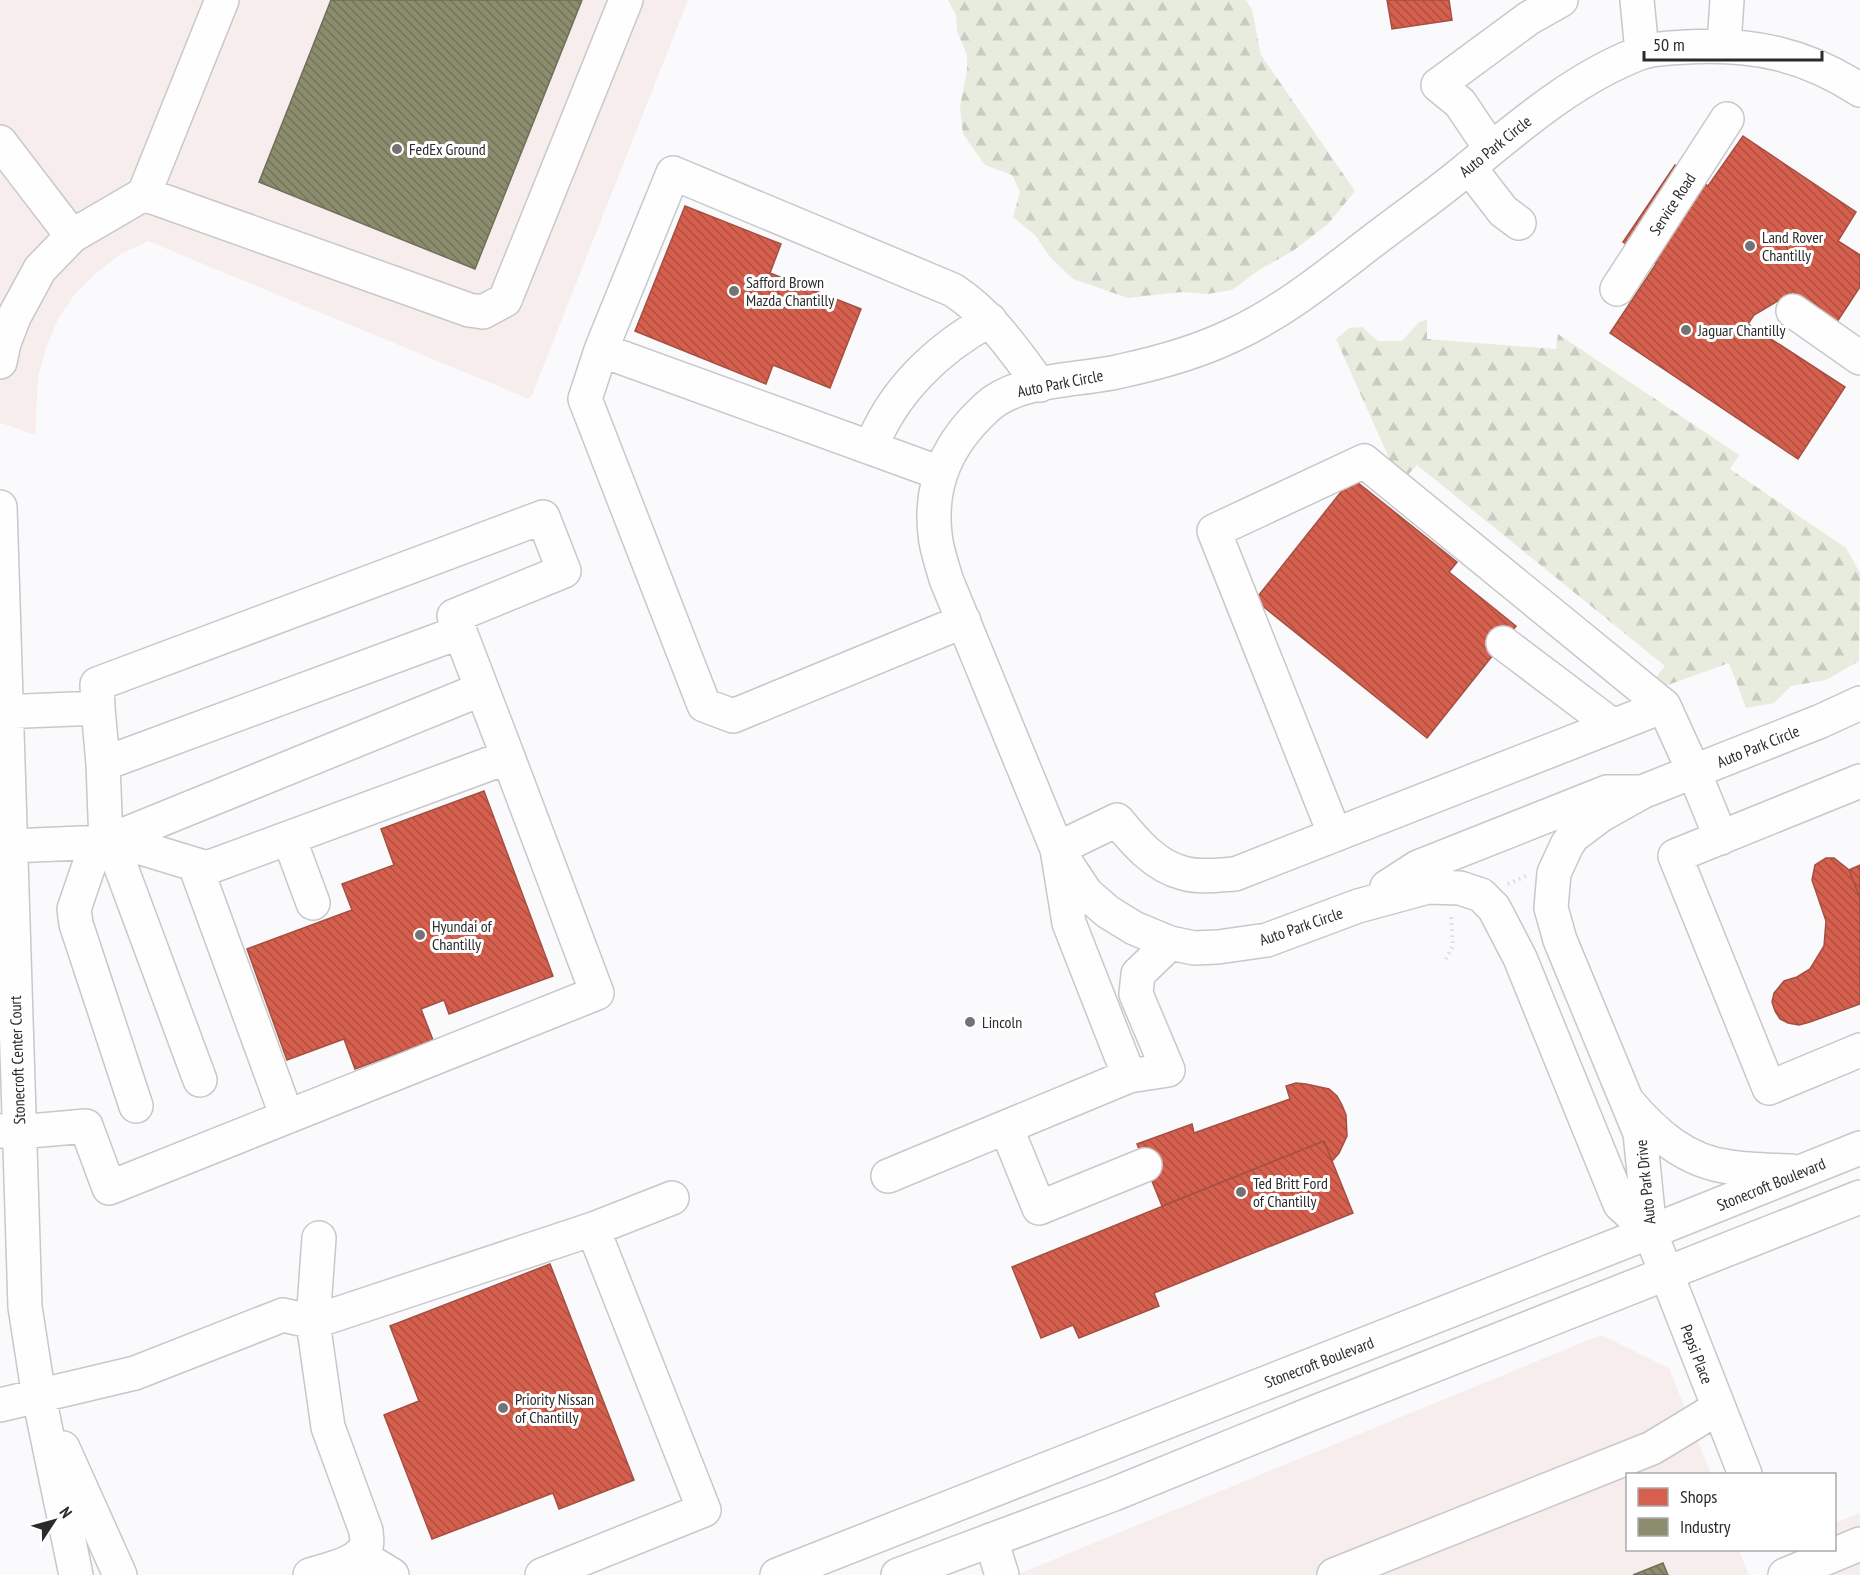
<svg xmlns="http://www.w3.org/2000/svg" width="1860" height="1575" viewBox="0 0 1860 1575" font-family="'PT Sans Narrow',sans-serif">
  <defs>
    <pattern id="forest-firs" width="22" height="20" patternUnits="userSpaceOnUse" patternTransform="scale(1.5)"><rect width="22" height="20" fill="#e8ecdf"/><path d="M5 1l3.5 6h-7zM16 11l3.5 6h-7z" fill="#c7cbc0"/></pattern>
    <pattern id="shops-back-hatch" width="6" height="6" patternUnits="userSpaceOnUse" patternTransform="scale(1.5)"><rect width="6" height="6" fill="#d6604d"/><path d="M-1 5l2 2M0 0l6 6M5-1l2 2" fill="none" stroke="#ae4f40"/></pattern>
    <pattern id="industry-back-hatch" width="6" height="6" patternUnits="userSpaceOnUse" patternTransform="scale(1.5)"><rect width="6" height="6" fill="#8c8c6e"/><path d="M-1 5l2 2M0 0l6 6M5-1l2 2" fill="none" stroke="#73735b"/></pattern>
  </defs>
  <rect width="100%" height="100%" fill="#faf9fc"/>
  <path fill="#f7eded" d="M 0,0 L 688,0 L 532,395 L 529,399 L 148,241 L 121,254 L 97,272 L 75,294 L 58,319 L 46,348 L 38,377 L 35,435 L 4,424 L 0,424 Z
    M 1601,1335 L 1669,1368 L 1711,1474 L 1628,1474 L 1628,1550 L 1739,1550 L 1749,1575 L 1016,1575 Z
    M 1860,1513 L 1860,1575 L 1824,1575 L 1834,1550 L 1835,1523 Z"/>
  <path fill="url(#forest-firs)" d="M 948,0 L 1246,0 L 1252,10 L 1261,55 L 1355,191 L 1328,224 L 1293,251 L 1259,270 L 1232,290 L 1207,294 L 1182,292 L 1128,298 L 1073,279 L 1050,257 L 1035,235 L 1013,217 L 1020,192 L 1012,175 L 985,165 L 963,134 L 960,106 L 967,71 L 967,55 L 957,31 L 956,15 Z
    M 1427,320 L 1427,339 L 1556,349 L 1558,334 L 1739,455 L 1730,469 L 1846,548 L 1860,573 L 1859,661 L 1826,680 L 1791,686 L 1774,703 L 1746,708 L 1729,663 L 1665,686 L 1654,680 L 1665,666 L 1417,465 L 1404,479 L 1398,478 L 1336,339 L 1349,328 L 1362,327 L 1378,341 L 1402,341 L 1419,322 Z"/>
  <path fill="url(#shops-back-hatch)" stroke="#a35043" stroke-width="1.5" d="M 1387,0 L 1449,0 L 1452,20 L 1392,29 Z
    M 1743,136 L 1856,212 L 1838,241 L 1860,255 L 1860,287 L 1837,322 L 1791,293 L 1754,315 L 1748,324 L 1845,387 L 1798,459 L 1610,333 L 1656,264 L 1623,242 L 1675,165 L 1708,186 Z
    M 685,206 L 781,244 L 770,273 L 861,309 L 830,388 L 773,365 L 766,384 L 635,331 Z
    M 1352,478 L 1457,562 L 1449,572 L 1516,626 L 1427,738 L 1255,600 Z
    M 484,791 L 553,976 L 449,1014 L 444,1000 L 421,1009 L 433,1040 L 355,1069 L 344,1039 L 287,1060 L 247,949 L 352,910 L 342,884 L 394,865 L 381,829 Z
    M 1826,858 L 1834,858 L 1849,870 L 1860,898 L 1860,1004 L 1810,1022 L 1799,1025 L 1788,1023 L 1780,1019 L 1775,1011 L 1772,1002 L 1774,993 L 1784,981 L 1797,977 L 1810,969 L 1824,946 L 1826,921 L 1812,880 L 1815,865 Z
    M 1860,865 L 1860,898 L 1849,870 Z
    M 1296,1083 L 1306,1084 L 1329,1089 L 1337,1096 L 1342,1105 L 1346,1115 L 1347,1136 L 1339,1153 L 1332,1161 L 1324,1141 L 1162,1206 L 1137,1144 L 1192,1124 L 1194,1133 L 1290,1099 L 1286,1086 Z
    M 1324,1141 L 1353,1213 L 1154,1293 L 1159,1306 L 1079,1338 L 1073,1325 L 1041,1338 L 1012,1267 Z
    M 550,1264 L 634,1480 L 559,1509 L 553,1493 L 432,1539 L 384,1415 L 419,1401 L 390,1326 Z"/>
  <path fill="url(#industry-back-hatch)" stroke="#6f6f5a" stroke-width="1.5" d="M 331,0 L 582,0 L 475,269 L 259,182 Z
    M 1663,1563 L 1668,1575 L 1633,1575 Z"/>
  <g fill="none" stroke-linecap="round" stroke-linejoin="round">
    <g stroke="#c8c8c9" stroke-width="36">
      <path id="minor" d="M 1637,0 L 1642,52
        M 1724,45 L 1727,0
        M 0,142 L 72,236
        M 1491,149 L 1460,103 L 1438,85 L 1529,18 L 1561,0
        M 1469,167 L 1503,211 L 1519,223
        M 144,194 L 469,310 L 483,312 L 505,300 L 626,0
        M 1617,289 L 1727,119
        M 1793,311 L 1860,358
        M 601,350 L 585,399 L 704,705 L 733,716 L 964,621
        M 0,362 L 4,343 L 14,317 L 40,269 L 72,236 L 144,194 L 222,0
        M 871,448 C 892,392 938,348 990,320
        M 940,473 L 601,350 L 673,173 L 953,290 C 990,314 1014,350 1040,385
        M 0,507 L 25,1307 L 39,1397 L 76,1575
        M 1503,643 L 1613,726
        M 98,708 L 97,684 L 543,517 L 564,571 L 454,616 L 508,757
        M 0,712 L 98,708 L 103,764 L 106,842 L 482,689
        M 103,764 L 460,632
        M 1860,781 L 1675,856 L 1769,1088 L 1860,1050
        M 1642,792 L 1601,815 L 1573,836 L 1567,845 L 1554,873 L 1551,908 L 1560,940 L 1640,1133 L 1650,1232 L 1745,1474
        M 1335,835 L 1214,531 L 1364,461 L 1664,706
        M 289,838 L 313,903
        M 97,842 L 74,909 L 76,924 L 136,1106
        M 112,843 L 200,1080
        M 195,865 L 287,1117
        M 1387,887 L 1418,867 L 1607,792 L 1642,792 L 1821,721 L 1860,703
        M 1129,1076 L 1069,923 L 1057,849 L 1117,820 C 1135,842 1155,866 1183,873 C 1199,878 1219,875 1235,874 L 1664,706 L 1694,772 L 1721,838
        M 1006,1127 L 1039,1208 L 1145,1165
        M 0,1131 L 19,1132 L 86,1126 L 109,1188 L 597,993 L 508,757 L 207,868 L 138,847 L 106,842 L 10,846
        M 888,1176 L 1129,1076 L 1168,1070 L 1136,994 L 1138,974 L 1170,943
        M 593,1229 L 672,1198
        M 1650,1232 L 1620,1204 L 1520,958 L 1494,908 L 1481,895 L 1460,888 L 1428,887 L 1358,906 L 1267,940 L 1218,947 L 1194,948 L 1170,943 L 1134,928 L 1108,912 L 1086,893 L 1057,849 L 946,579 C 942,564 936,549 935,534 C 929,482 949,442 986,408 C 1017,378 1080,381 1121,371 C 1158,363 1198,352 1233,335 C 1283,312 1327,276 1370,243 C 1404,217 1440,192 1473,164 C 1524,122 1577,77 1640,53 C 1654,48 1671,48 1686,47 C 1752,43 1805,54 1860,90
        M 319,1238 L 313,1322 L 593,1229 L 704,1510 L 542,1575
        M 0,1405 L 135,1373 L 283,1315 L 313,1322 L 328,1427 L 366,1531 C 366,1535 368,1542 366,1546 C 360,1563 326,1570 310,1575
        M 63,1448 L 120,1575
        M 991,1540 L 1002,1575
        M 359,1555 L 392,1575
        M 1334,1575 L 1652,1448 L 1718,1408
        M 1785,1575 L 1860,1544"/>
    </g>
    <g stroke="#c8c8c9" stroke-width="36">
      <path id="major" d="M 1627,1101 C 1654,1133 1686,1162 1730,1167 C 1750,1170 1771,1170 1791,1171
        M 777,1575 L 1650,1232 L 1860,1148
        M 898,1575 L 1114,1494 L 1308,1415 L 1860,1197"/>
    </g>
    <path stroke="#dbdbdc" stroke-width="4" stroke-dasharray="1.5 4.5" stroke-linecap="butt" d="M 1508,884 L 1526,876
      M 1446,959 L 1453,946 L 1451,914"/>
    <use href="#minor" stroke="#fefeff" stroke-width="33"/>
    <use href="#major" stroke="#fefeff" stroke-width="33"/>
  </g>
  <g fill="#737275" stroke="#fff" stroke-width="2">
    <circle cx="397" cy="149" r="6"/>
    <circle cx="1750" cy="246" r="6"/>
    <circle cx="734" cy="291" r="6"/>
    <circle cx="1686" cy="330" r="6"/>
    <circle cx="420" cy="935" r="6"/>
    <circle cx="970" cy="1022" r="6"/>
    <circle cx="1241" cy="1192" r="6"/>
    <circle cx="503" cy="1408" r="6"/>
  </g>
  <g text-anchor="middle" stroke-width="6" stroke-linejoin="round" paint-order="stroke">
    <g font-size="16" fill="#2b2a2c" stroke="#fff">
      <text transform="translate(1495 146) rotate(-39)" y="6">Auto Park Circle</text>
      <text transform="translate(1672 204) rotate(-57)" y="6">Service Road</text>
      <text transform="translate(1060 383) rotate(-11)" y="6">Auto Park Circle</text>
      <text transform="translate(1758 746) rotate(-22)" y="6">Auto Park Circle</text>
      <text transform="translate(1301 926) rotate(-19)" y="6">Auto Park Circle</text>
      <text transform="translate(17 1060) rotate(-92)" y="6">Stonecroft Center Court</text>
      <text transform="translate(1645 1182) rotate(-96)" y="6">Auto Park Drive</text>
      <text transform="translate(1771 1184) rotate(-22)" y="6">Stonecroft Boulevard</text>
      <text transform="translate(1697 1354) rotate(69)" y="6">Pepsi Place</text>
      <text transform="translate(1319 1362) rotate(-21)" y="6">Stonecroft Boulevard</text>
    </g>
    <g font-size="16" fill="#2b2a2c" stroke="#fff" text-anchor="start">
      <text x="409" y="155">FedEx Ground</text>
      <text x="1762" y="243">Land Rover<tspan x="1762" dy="18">Chantilly</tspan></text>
      <text x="746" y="288">Safford Brown<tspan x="746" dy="18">Mazda Chantilly</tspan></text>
      <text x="1698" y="336">Jaguar Chantilly</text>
      <text x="432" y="932">Hyundai of<tspan x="432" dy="18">Chantilly</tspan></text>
      <text x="982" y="1028">Lincoln</text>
      <text x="1253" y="1189">Ted Britt Ford<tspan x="1253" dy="18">of Chantilly</tspan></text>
      <text x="515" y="1405">Priority Nissan<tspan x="515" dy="18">of Chantilly</tspan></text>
    </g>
  </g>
  <rect x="1626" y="1473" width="210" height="78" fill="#ffffff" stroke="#aaaaab" stroke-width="1.5"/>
  <rect x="1638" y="1488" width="30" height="18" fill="#d6604d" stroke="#aaaaab" stroke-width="1.5"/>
  <text x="1680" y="1503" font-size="18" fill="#2b2a2c">Shops</text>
  <rect x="1638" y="1518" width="30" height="18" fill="#8c8c6e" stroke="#aaaaab" stroke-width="1.5"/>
  <text x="1680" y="1533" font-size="18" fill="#2b2a2c">Industry</text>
  <g transform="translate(54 1521) rotate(54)" stroke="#ffffff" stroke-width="4.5" paint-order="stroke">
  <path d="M0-4.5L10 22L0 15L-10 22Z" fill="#2b2a2c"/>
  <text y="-9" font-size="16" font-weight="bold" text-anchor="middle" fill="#2b2a2c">N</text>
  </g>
  <path d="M1644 51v9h178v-9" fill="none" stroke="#2b2a2c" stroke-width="3"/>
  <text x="1653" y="51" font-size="18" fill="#2b2a2c" stroke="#ffffff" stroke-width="4.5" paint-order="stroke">50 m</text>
</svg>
